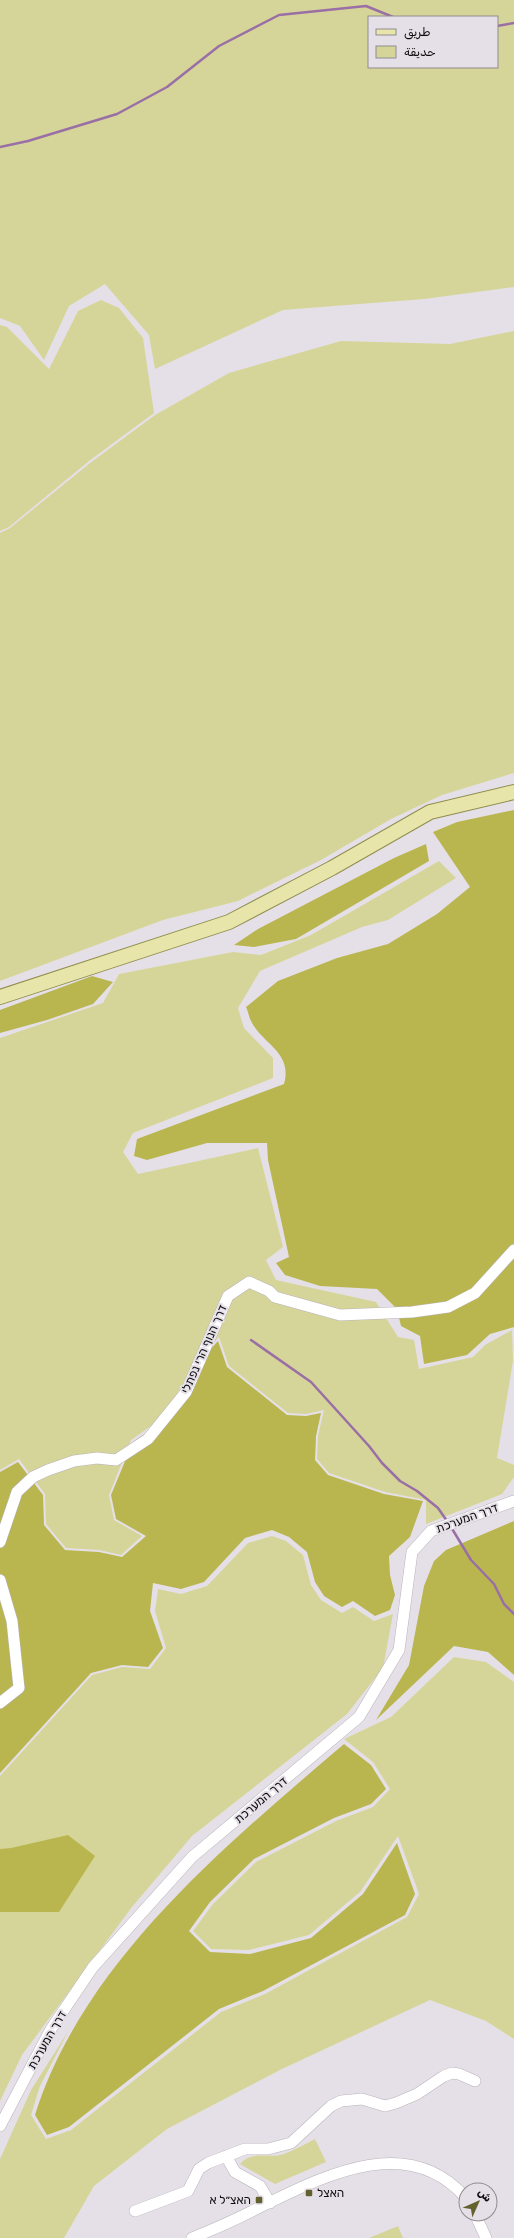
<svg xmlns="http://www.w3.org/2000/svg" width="514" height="2238" viewBox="0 0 514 2238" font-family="Rubik,'Noto Naskh Arabic','Noto Sans Hebrew',sans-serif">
  <rect width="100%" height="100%" fill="#e5e0e7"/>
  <path fill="#d6d599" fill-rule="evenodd" d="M 0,0 L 514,0 L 514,287 L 424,299 L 283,310 L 155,369 L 149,335 L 105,284 L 69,306 L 44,360 L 20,326 L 0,318 ZM 369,17 L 497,17 L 497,67 L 369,67 Z
    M 101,300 L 119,308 L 143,338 L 154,413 L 89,461 L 9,527 L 0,531 L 0,325 L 7,327 L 49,369 L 78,311 Z
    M 514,331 L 514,773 L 442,795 L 391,819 L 321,860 L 238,901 L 163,920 L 0,981 L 0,533 L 10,528 L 90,463 L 155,415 L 229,373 L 341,341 L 450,344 Z
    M 439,861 L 456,878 L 388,920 L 362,927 L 260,971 L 238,1008 L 244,1028 L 273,1058 L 273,1078 L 133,1133 L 123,1152 L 138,1174 L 258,1148 L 283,1247 L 266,1260 L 276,1280 L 376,1302 L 398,1337 L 414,1340 L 419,1369 L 473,1357 L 485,1345 L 512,1330 L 513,1361 L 497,1458 L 514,1465 L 514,1477 L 502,1494 L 426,1524 L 426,1500 L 385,1492 L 329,1473 L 317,1459 L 318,1436 L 324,1410 L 306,1414 L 288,1413 L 229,1366 L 219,1337 L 204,1352 L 161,1419 L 131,1440 L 109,1495 L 114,1520 L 142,1536 L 121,1555 L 99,1550 L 66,1548 L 46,1524 L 45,1494 L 19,1459 L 0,1470 L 0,1038 L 103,1003 L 119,974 L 233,952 L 261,955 L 311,935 Z
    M 272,1536 L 286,1541 L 303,1555 L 311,1585 L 321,1600 L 342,1613 L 353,1607 L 374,1621 L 393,1614 L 383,1668 L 347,1714 L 192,1836 L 132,1907 L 22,2055 L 0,2101 L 0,1776 L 92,1675 L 122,1667 L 150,1669 L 166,1648 L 155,1611 L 158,1589 L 181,1594 L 207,1586 L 248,1543 Z
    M 454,1657 L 486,1662 L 514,1682 L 514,2039 L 486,2021 L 430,2000 L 282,2069 L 167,2129 L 94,2186 L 64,2238 L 0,2238 L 0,2159 L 31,2090 L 69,2030 L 40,2086 L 31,2115 L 46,2139 L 71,2130 L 221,2012 L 265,1994 L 407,1917 L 419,1894 L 398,1836 L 360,1892 L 309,1935 L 249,1950 L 211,1949 L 193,1931 L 213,1904 L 256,1862 L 336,1821 L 373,1807 L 390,1789 L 373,1762 L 344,1739 L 391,1717 Z
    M 315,2139 L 326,2162 L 275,2184 L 240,2164 C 252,2150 268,2159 284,2154 C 294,2150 305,2144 315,2139 Z
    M 398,2226 L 403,2238 L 369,2238 Z"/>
  <path fill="#b9b650" d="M 514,810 L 514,1327 L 490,1334 L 467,1355 L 424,1364 L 420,1336 L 401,1326 L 397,1309 L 377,1289 L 320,1286 L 285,1275 L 276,1263 L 289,1257 L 268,1160 L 267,1143 L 207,1143 L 147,1160 L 134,1156 L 137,1139 L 284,1084 C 293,1052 262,1044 251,1021 C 249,1017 248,1011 246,1007 L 278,981 L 337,958 L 388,944 L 437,914 L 470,887 L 433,832 L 457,822 Z
    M 426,844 L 429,861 L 296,939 L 254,947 L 234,945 L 258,929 L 394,858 Z
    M 92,976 L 113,982 L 93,1004 L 47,1020 L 0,1033 L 0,1010 Z
    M 218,1341 L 227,1367 L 287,1415 L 306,1416 L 321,1413 L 316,1436 L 315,1460 L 328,1475 L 384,1494 L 423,1501 L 410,1537 L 389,1556 L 390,1575 L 395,1595 L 390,1610 L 375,1616 L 353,1601 L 342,1607 L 324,1596 L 315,1582 L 307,1552 L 289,1537 L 272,1530 L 245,1538 L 204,1582 L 181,1589 L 153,1583 L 150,1611 L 163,1648 L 148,1667 L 122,1665 L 91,1673 L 0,1773 L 0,1472 L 18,1462 L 43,1495 L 44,1525 L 65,1550 L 99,1552 L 122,1557 L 146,1536 L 116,1519 L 111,1495 L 133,1442 L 163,1421 L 206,1354 Z
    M 514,1521 L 514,1675 L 488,1652 L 454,1646 L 376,1720 L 409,1665 L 424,1586 L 434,1561 L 446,1550 Z
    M 344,1744 L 371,1765 L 386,1789 L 371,1804 L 334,1818 L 254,1859 L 210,1902 L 189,1931 L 210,1952 L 250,1954 L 311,1938 L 363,1894 L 397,1843 L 415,1894 L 405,1915 L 263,1991 L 219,2009 L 69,2127 L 47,2135 L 35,2115 C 83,1962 226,1845 344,1744 Z
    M 68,1835 L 95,1856 L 59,1912 L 0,1912 L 0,1849 L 11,1848 Z"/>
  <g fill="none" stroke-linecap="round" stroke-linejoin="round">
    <path stroke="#996fa6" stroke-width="2.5" d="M 497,26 L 514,23
      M 0,147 L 28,141 L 117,114 L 167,87 L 219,46 L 279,15 L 366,6 L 393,17
      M 251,1340 L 311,1382 L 369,1446 L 382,1463 L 400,1481 L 417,1491 L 438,1508 L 447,1521
      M 451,1527 L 471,1560 L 494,1584 L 504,1604 L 514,1614"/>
    <g stroke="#b8b3b9" stroke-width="12">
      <path id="minor" d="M 0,1542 L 17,1492 L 33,1477 L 48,1470 L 74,1461 L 97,1458 L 116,1460 L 148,1439 L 186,1392 L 228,1296 L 249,1282 L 269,1291 L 275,1297 L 340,1315 L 412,1312 L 448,1307 L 475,1293 L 514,1250
        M 0,1580 L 12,1621 L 19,1688 L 0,1703
        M 0,2126 L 51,2029 L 93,1967 L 192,1857 L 359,1717 L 399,1650 L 412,1552 L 431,1531 L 514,1501
        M 226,2156 L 235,2172 L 260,2186 L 270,2203
        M 135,2211 L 188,2191 L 199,2169 L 208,2163 L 245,2149 L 268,2149 L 291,2143 L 331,2106 L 341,2101 L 362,2099 L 385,2106 L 396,2103 L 417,2094 L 444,2076 L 452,2073 L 459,2074 L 475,2081
        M 475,2214 L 486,2238
        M 192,2238 C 214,2229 235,2220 256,2209 C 320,2178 407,2130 466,2198"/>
    </g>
    <g stroke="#908e4e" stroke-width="16">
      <path id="major" d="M 0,997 L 229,922 L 332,868 L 430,812 L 514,792"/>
    </g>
    <use href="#minor" stroke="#fff" stroke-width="11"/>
    <use href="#major" stroke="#e7e5aa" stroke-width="14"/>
  </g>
  <g fill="#63612e" stroke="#e5e0e7" stroke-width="1.5">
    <rect x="305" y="2189" width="8" height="8" rx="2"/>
    <rect x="255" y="2196" width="8" height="8" rx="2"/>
  </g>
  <g text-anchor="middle" stroke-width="4" stroke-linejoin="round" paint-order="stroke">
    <g font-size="12" fill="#0d0b0d" stroke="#e5e0e7">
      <text transform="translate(204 1349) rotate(-66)" y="4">דרך הנוף הרי נפתלי</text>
      <text transform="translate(467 1518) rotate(-20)" y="4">דרך המערכת</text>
      <text transform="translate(261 1800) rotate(-40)" y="4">דרך המערכת</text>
      <text transform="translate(47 2040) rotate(-60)" y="4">דרך המערכת</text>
    </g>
    <g font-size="12" fill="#0d0b0d" stroke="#e5e0e7" text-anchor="start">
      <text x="317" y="2197">האצל</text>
      <text x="251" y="2204" text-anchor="end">האצ״ל א</text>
    </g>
  </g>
  <rect x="368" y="16" width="130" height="52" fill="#e5e0e7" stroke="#8f8b90"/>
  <rect x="376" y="29" width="20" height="6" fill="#e7e5aa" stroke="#8f8b90"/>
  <text x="404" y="36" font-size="12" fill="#0d0b0d">طريق</text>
  <rect x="376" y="46" width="20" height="12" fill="#d6d599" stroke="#8f8b90"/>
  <text x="404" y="56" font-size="12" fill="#0d0b0d">حديقة</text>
  <g transform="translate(478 2202) rotate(45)"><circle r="19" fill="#e5e0e7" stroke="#8f8b90"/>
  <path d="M0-3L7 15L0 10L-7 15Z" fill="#63612e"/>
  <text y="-6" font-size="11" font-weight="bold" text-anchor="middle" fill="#0d0b0d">ش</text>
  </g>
</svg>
